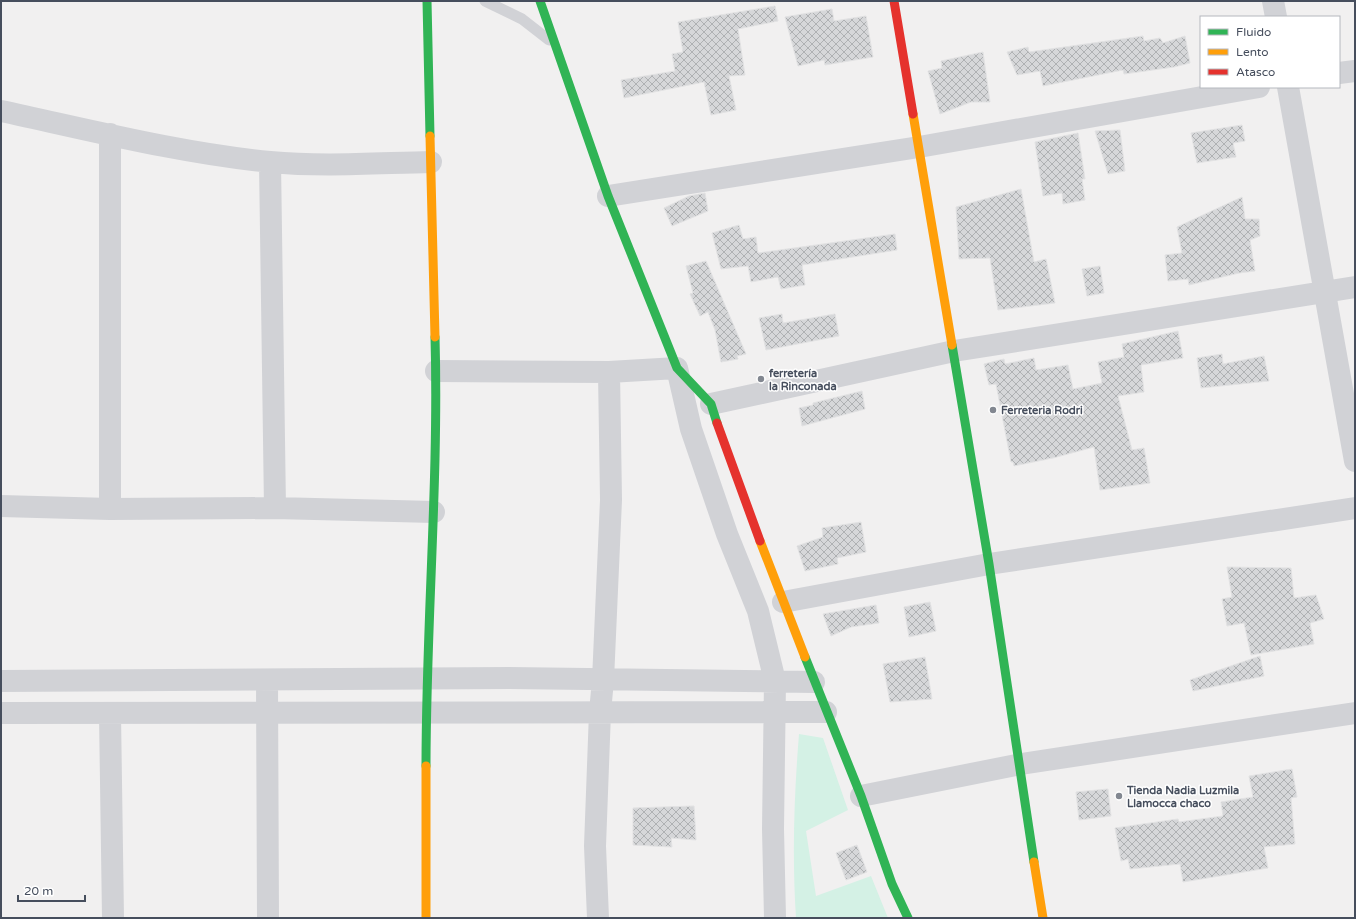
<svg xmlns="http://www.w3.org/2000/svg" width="1356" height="919" viewBox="0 0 1356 919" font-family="'Varela Round',sans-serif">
  <defs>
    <pattern id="building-cross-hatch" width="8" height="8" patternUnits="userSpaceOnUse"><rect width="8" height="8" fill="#d6d7d9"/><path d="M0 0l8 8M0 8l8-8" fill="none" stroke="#afb1b3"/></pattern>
  </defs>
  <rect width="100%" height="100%" fill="#f1f0f0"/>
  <path fill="#d4f1e5" d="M 799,734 L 823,738 L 848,810 L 806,831 L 816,896 L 871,876 L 888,918 L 796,918 C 792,857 794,796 799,734 Z"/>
  <path fill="url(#building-cross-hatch)" stroke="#e2e2e3" d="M 775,6 L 778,21 L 738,29 L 745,75 L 729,76 L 736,110 L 711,115 L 704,82 L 624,98 L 621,80 L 675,71 L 672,54 L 683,52 L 678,22 Z
    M 832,9 L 834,21 L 866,16 L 873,57 L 825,65 L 824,60 L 798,66 L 785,17 Z
    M 1143,36 L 1144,41 L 1160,38 L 1163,43 L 1185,36 L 1190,63 L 1174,67 L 1124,74 L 1123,70 L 1043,86 L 1040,71 L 1017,75 L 1007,52 L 1028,47 L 1029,52 Z
    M 983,52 L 990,102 L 971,102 L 940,114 L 928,71 L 942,68 L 941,61 Z
    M 1242,125 L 1245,141 L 1233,143 L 1236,157 L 1197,163 L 1191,133 Z
    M 1120,130 L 1125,171 L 1108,174 L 1095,131 Z
    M 1078,133 L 1085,179 L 1082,179 L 1085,200 L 1063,204 L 1062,193 L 1043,196 L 1035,142 Z
    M 1021,189 L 1034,262 L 1046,259 L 1055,303 L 998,310 L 990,258 L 959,259 L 956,207 Z
    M 705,193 L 708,211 L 672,226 L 664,208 L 689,196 Z
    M 1242,197 L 1245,219 L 1259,219 L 1260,236 L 1250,240 L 1255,271 L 1239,273 L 1189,285 L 1188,279 L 1168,281 L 1165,255 L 1182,253 L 1177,227 Z
    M 739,225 L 743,239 L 756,237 L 758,253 L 895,234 L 897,250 L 802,265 L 805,285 L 781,289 L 778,277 L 751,282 L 748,266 L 721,269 L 712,233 Z
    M 706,261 L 746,354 L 737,356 L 738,359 L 721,362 L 715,330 L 708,312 L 700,316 L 690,294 L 693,293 L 686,266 Z
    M 1100,266 L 1104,293 L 1087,296 L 1082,269 Z
    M 782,314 L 783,323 L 835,314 L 839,336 L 766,350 L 759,318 Z
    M 1178,331 L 1183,358 L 1141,365 L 1144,392 L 1118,396 L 1132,450 L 1144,448 L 1150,483 L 1100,490 L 1094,447 L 1053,458 L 1014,466 L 1013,462 L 1011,462 L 996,384 L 989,385 L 984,364 L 1004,359 L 1005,364 L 1034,358 L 1036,370 L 1068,365 L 1073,389 L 1102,383 L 1098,362 L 1124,357 L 1122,344 Z
    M 1222,354 L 1223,364 L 1264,356 L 1269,381 L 1201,388 L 1197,358 Z
    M 862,391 L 865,409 L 802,426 L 799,408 L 813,405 L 813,403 Z
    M 861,522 L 866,552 L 837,558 L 838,564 L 805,571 L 797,546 L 823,537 L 822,528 Z
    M 1227,567 L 1291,568 L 1294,598 L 1316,595 L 1324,619 L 1310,623 L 1314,644 L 1251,655 L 1244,623 L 1227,626 L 1222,599 L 1232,597 Z
    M 930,602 L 936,631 L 909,637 L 904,607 Z
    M 876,605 L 879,623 L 851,627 L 831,636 L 823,614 Z
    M 1260,656 L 1264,676 L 1193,691 L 1190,680 Z
    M 925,657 L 932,699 L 890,702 L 883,664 Z
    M 1292,769 L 1297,797 L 1291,798 L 1295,844 L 1264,847 L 1268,868 L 1183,882 L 1180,864 L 1130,869 L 1128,859 L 1121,861 L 1115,828 L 1178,819 L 1179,822 L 1223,816 L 1221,802 L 1253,797 L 1249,776 Z
    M 1108,789 L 1111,816 L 1079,820 L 1076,792 Z
    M 694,806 L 696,840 L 671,838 L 672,847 L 633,845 L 633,808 Z
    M 857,845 L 867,872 L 846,880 L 836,853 Z"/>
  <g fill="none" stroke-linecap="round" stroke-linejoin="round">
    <path stroke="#d1d2d6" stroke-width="11" d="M 485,1 L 522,19 L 549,40"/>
    <path stroke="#d1d2d6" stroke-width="22" d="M 1273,1 L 1276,17
      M 1339,73 L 1355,71
      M 1288,87 L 1355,461
      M 1,111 C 90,130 179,153 270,162 C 323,167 378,163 431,162
      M 110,134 L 110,509
      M 270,162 L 275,508
      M 608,196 L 919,147 L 1259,87
      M 436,371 L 609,372 L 677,368 L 691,429 L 727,534 L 758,611 L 775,681 L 773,829 L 775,918
      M 711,404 L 954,351 L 1355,287
      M 1,506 L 110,509 L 275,508 L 434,512
      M 783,602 L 989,564 L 1355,508
      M 267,680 L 268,918
      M 1,681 L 509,678 L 814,682
      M 1,713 L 826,712
      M 110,714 L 113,918
      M 861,796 L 1021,764 L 1355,713
      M 598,918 L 595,846 L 600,712 L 603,680 L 611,500 L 609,372"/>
    <path stroke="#30b455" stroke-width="9" d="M 427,1 L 430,136
      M 540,1 L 608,196 L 677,368 L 711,404 L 717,423
      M 952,345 L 989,564 L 1034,862
      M 805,657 L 861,796 L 892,884 L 908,918
      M 426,766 C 426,623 439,480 435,337"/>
    <path stroke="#ff9f0a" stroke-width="9" d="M 913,114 L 952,345
      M 430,136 L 435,337
      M 760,541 L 805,657
      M 426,766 L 426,918
      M 1034,862 L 1043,918"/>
    <path stroke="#e5322d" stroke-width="9" d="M 894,1 L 913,114
      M 717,423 L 760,541"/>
  </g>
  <g fill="#828790" stroke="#fff" stroke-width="1.5">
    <circle cx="761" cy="379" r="4"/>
    <circle cx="993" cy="410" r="4"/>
    <circle cx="1119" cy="796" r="4"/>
  </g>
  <g text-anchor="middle" stroke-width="3" stroke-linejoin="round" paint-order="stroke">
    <g font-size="11" font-weight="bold" fill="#464e5d" stroke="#fff" text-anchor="start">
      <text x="769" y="377">ferretería<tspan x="769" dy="13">la Rinconada</tspan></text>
      <text x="1001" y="414">Ferreteria Rodri</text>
      <text x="1127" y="794">Tienda Nadia Luzmila<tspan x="1127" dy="13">Llamocca chaco</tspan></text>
    </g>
  </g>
  <rect width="1356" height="919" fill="none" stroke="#464e5d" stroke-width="4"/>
  <rect x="1200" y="16" width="140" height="72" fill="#ffffff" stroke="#b5b8be"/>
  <rect x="1208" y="29" width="20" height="6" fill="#30b455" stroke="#b5b8be"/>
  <text x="1236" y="36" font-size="12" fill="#464e5d">Fluido</text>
  <rect x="1208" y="49" width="20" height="6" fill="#ff9f0a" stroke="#b5b8be"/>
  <text x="1236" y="56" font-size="12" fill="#464e5d">Lento</text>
  <rect x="1208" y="69" width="20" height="6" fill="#e5322d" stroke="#b5b8be"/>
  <text x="1236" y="76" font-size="12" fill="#464e5d">Atasco</text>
  <path d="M18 895v6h67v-6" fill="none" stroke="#464e5d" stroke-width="2"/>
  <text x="24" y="895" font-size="12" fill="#464e5d" stroke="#ffffff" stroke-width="3" paint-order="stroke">20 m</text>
</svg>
